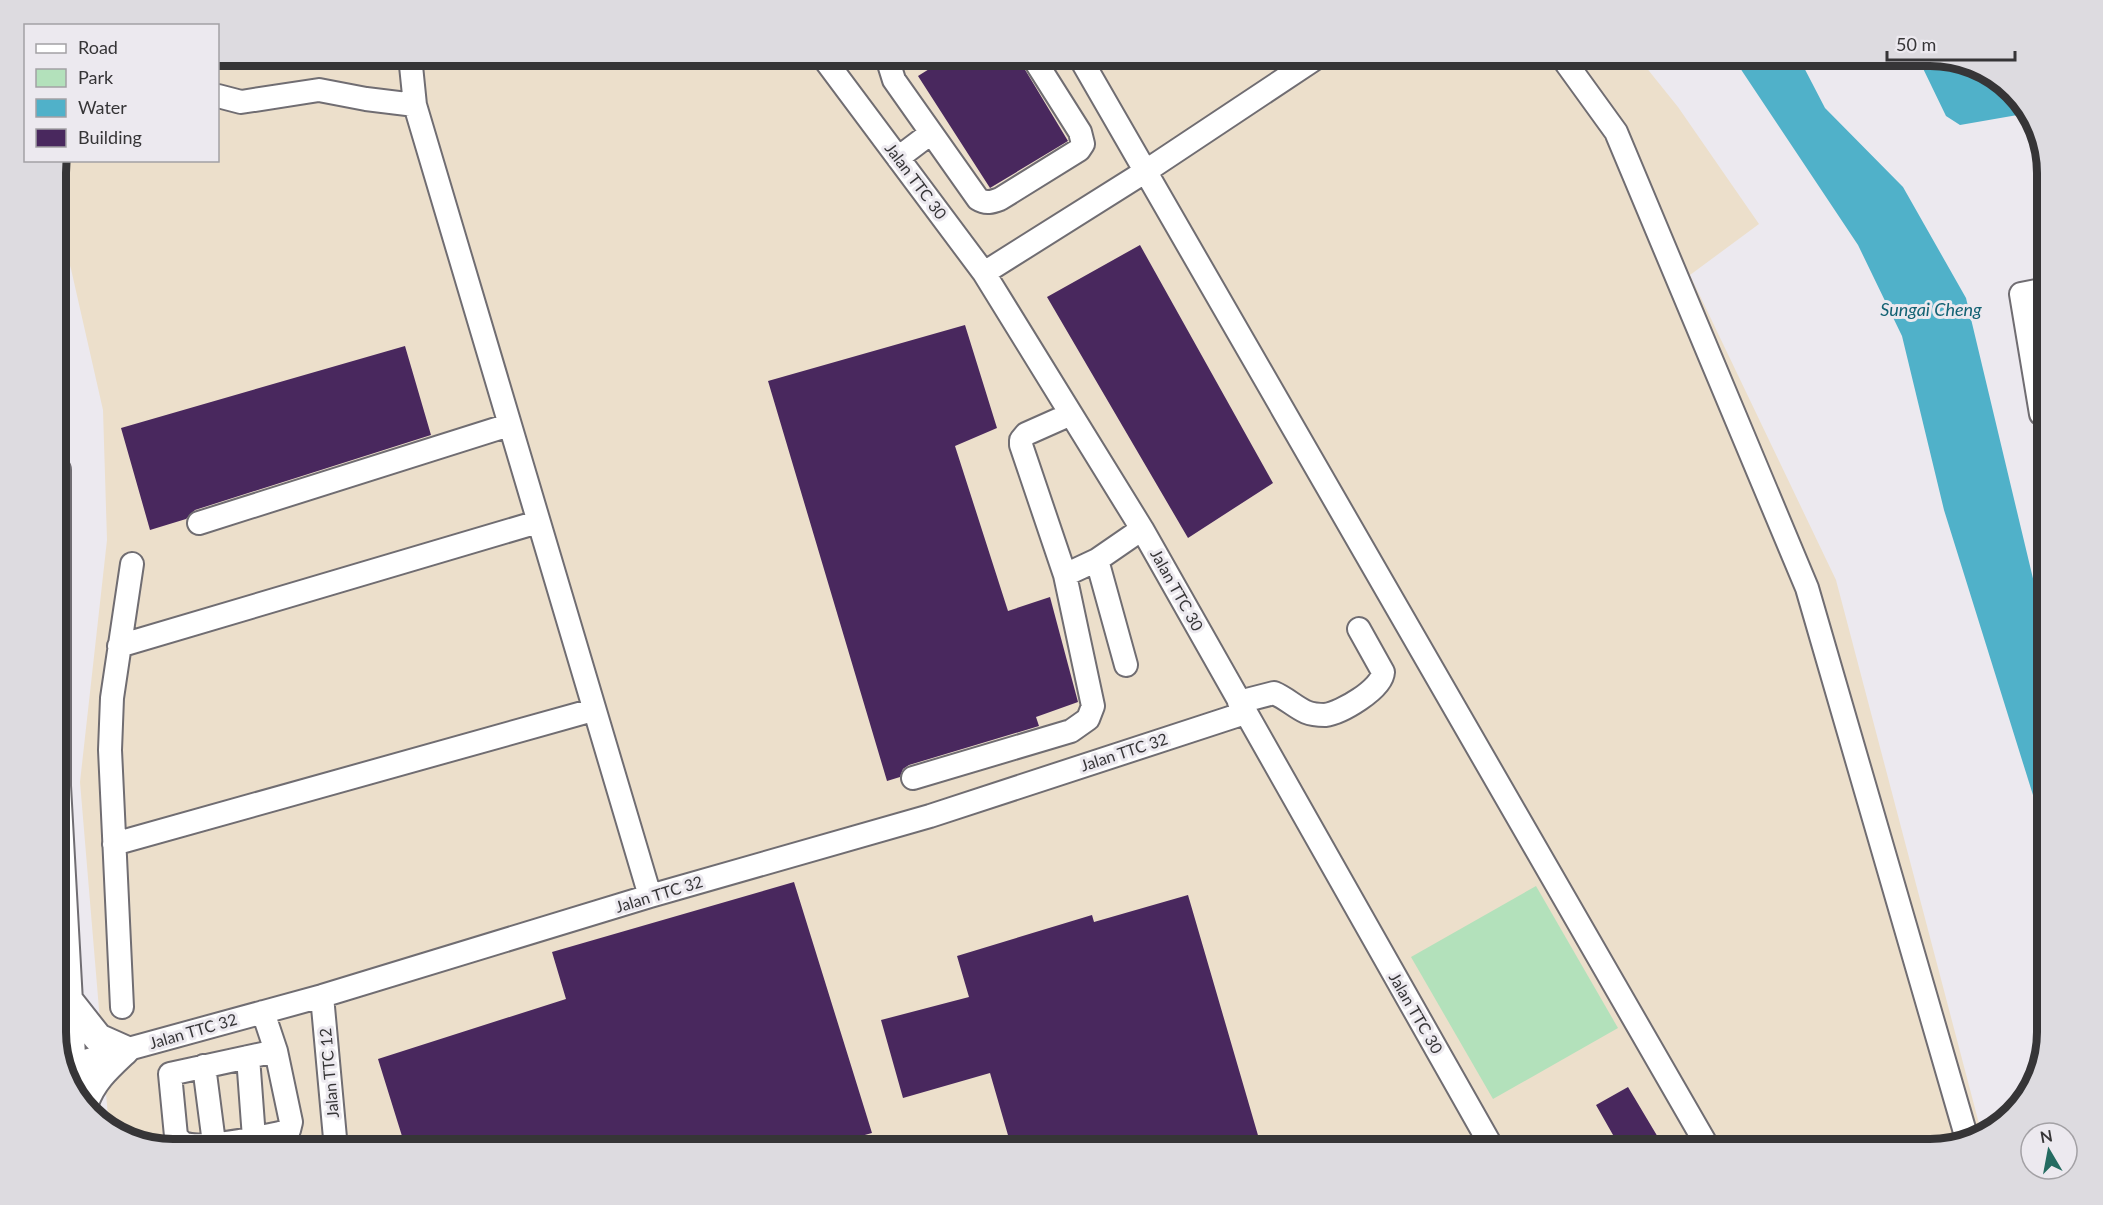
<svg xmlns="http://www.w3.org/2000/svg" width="2103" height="1205" viewBox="0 0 2103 1205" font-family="Lato,sans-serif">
  <rect width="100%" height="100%" fill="#ece9ef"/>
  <path fill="#ecdfcb" d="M 218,56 L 1637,56 L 1678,107 L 1759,224 L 1690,275 L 1836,580 L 1982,1135 L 1930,1149 L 173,1149 L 115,1134 L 109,1129 L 80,782 L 107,540 L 103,410 L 71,269 L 56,222 L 56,166 L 57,161 L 218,160 Z"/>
  <path fill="#b3e1bb" d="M 1536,886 L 1618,1028 L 1493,1099 L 1411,957 Z"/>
  <path fill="#50b1c9" d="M 1733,56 L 1798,56 L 1825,108 L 1903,187 L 1966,298 L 2041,612 L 2047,623 L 2047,840 L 1944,510 L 1902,336 L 1858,245 L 1742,71 Z
    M 1917,56 L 1930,56 L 1988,71 L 2028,108 L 2029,113 L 1960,125 L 1946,116 Z"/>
  <path fill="#49285e" d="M 950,56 L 1019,56 L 1021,63 L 1068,141 L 990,188 L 918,76 Z
    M 1140,245 L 1273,483 L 1188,538 L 1047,297 Z
    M 965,325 L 997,428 L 955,446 L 1008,611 L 1050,597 L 1078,702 L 1036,717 L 1039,726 L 909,765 L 903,769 L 900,777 L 887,781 L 768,381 Z
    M 405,346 L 431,435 L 195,510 L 186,519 L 150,530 L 121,428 Z
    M 794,882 L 872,1133 L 814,1149 L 406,1149 L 378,1059 L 566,999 L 552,952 Z
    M 1188,895 L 1262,1149 L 1012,1149 L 990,1073 L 903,1098 L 881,1020 L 969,997 L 957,956 L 1092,915 L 1094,922 Z
    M 1628,1087 L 1665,1149 L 1621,1149 L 1596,1105 Z"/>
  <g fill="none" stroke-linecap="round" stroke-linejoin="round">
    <g stroke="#706d72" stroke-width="26">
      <path id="minor" d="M 410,56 L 415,105 L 650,896
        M 822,56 L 984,273 L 1142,529 L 1493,1149
        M 897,56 L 889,64 L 894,80 L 978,199 C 986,204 992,202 1000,199 L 1079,150 L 1083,144 L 1080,132 L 1032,56
        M 1079,56 L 1709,1149
        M 1561,56 L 1616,132 L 1807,588 L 1967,1139
        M 218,96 L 241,102 L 319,90 L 366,99 L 415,105
        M 898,158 L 931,133
        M 984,273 L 1146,171 L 1319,56
        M 2047,289 L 2021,294 L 2041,414 L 2047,413
        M 1071,414 L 1026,434 L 1021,440 L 1021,445 L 1065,575 L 1097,560 L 1142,529
        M 199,523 L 509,425
        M 1097,560 L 1126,665
        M 119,646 L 538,522
        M 1239,702 L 1274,693 C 1286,698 1295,707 1306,712 C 1311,714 1320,715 1325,715 C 1341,713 1382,689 1383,672 L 1359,629
        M 913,778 L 1071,731 L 1088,719 L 1093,706 L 1065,575
        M 114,844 L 593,710
        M 322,996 L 336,1149
        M 122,1007 L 110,750 L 112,698 L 132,564
        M 263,1012 L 276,1051 L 291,1122 L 289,1130 L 280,1133 C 261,1137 199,1150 183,1143 C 180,1141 179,1139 176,1136 L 170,1074 L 276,1051
        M 248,1057 L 254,1138
        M 70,1065 L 322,996 L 650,896 L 930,816 L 1245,713
        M 204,1066 L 214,1143"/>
    </g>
    <g stroke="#706d72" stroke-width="32">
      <path id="major" d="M 56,470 L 56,786 L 73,1092
        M 68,1000 L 98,1038 L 125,1050 C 107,1067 92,1080 84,1103"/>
    </g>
    <use href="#minor" stroke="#fff" stroke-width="22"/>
    <use href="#major" stroke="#fff" stroke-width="28"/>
  </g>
  <g text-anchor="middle" stroke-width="6" stroke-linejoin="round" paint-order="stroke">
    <g font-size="16" fill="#363537" stroke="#ece9ef">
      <text transform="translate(916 181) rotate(53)" y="6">Jalan TTC 30</text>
      <text transform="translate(1177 590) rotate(61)" y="6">Jalan TTC 30</text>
      <text transform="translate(1124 752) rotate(-18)" y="6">Jalan TTC 32</text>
      <text transform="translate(659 894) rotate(-17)" y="6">Jalan TTC 32</text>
      <text transform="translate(1416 1013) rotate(60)" y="6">Jalan TTC 30</text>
      <text transform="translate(193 1031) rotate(-16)" y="6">Jalan TTC 32</text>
      <text transform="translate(329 1073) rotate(-95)" y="6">Jalan TTC 12</text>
    </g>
    <g font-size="18" font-style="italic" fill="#136273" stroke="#ece9ef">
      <text x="1931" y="316">Sungai Cheng</text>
    </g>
  </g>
  <path d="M0 0H2103V1205H0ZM173 66H1930A107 107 0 0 1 2037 173V1032A107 107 0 0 1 1930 1139H173A107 107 0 0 1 66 1032V173A107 107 0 0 1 173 66Z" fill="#dddbe0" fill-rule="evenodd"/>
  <path fill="none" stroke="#363537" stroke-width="8" d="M173 66H1930A107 107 0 0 1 2037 173V1032A107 107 0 0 1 1930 1139H173A107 107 0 0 1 66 1032V173A107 107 0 0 1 173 66Z"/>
  <rect x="24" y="24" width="195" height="138" fill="#ece9ef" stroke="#a3a1a5" stroke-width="1.5"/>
  <rect x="36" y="44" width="30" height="9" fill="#ffffff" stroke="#a3a1a5" stroke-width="1.5"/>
  <text x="78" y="54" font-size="18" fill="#363537">Road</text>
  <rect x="36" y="69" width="30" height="18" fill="#b3e1bb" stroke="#a3a1a5" stroke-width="1.5"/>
  <text x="78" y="84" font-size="18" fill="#363537">Park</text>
  <rect x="36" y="99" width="30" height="18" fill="#50b1c9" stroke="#a3a1a5" stroke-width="1.5"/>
  <text x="78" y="114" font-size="18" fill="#363537">Water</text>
  <rect x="36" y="129" width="30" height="18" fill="#49285e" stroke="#a3a1a5" stroke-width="1.5"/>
  <text x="78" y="144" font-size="18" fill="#363537">Building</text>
  <g transform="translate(2049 1151) rotate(350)"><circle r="28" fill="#ece9ef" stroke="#a3a1a5" stroke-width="1.5"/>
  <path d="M0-4.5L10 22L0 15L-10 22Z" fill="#246b61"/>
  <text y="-9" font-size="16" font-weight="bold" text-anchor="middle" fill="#363537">N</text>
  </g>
  <path d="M1887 51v9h128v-9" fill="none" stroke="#363537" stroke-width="3"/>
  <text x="1896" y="51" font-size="18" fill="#363537" stroke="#ece9ef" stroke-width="4.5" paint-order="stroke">50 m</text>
</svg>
